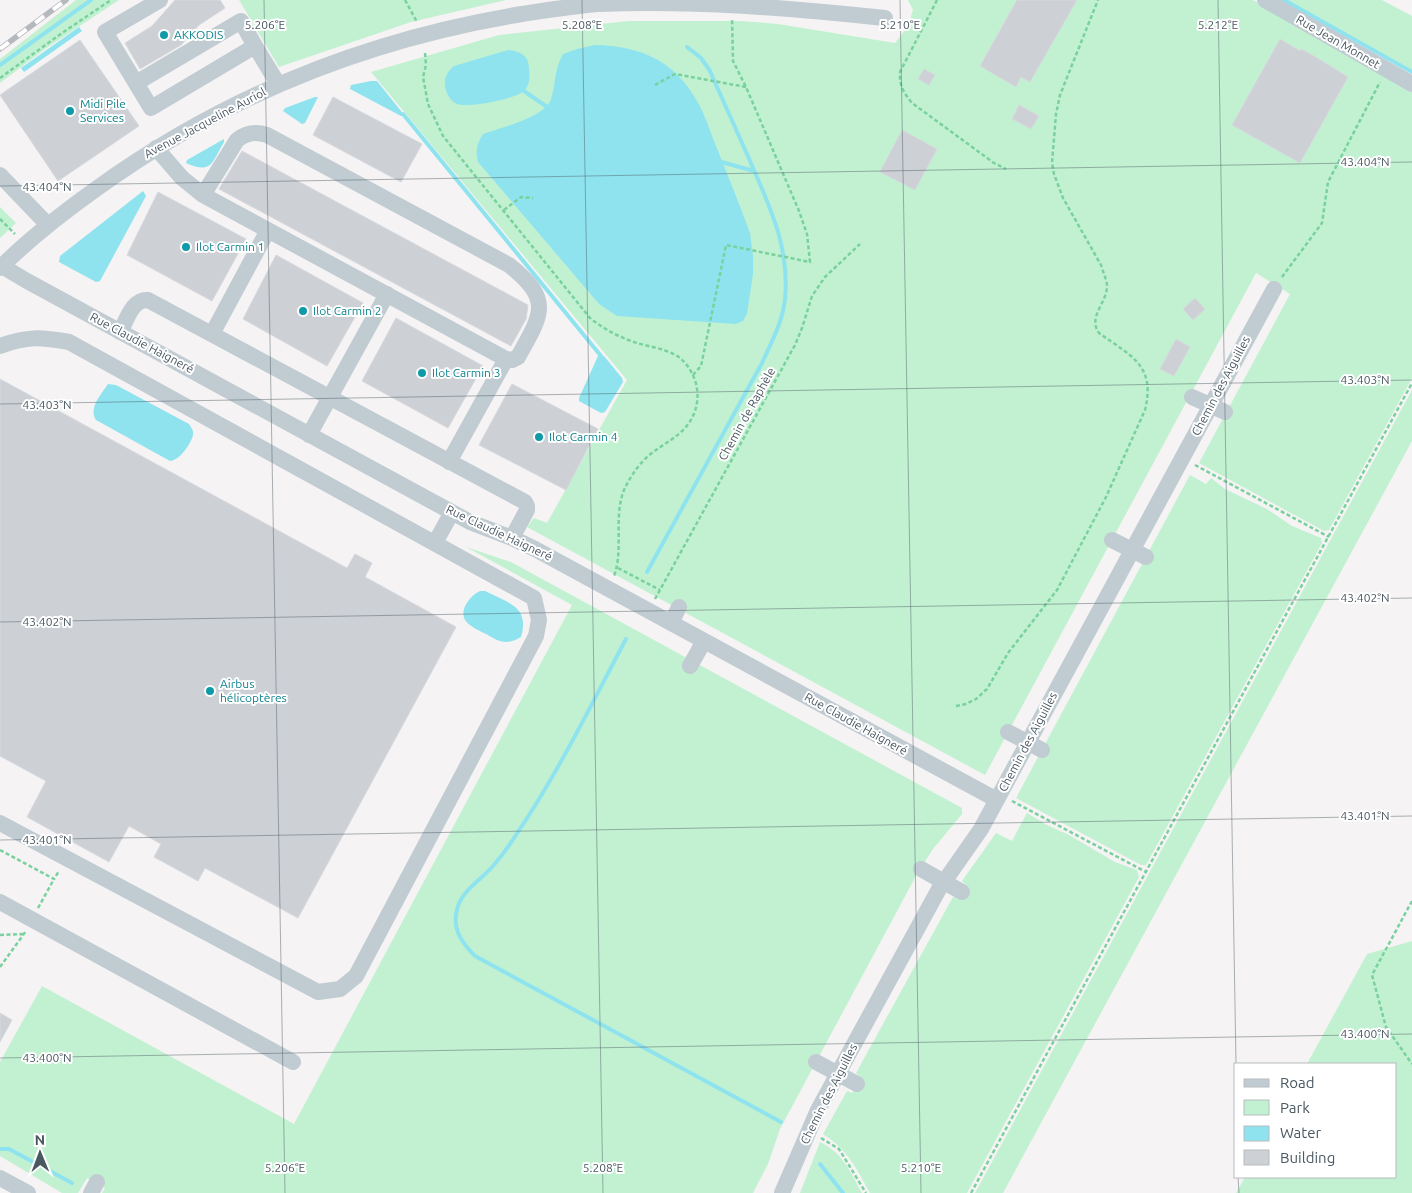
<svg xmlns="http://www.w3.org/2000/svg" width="1412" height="1193" viewBox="0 0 1412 1193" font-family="Ubuntu,sans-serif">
  <rect width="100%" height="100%" fill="#f5f3f3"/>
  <path fill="#c2f1d1" d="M 76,0 L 119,0 L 45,49 L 0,83 L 0,59 Z
    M 239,0 L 506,0 L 411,22 L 279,67 Z
    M 908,0 L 1253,0 L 1412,90 L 1412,378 L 1329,530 L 1324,531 L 1199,463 L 1290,294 L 1256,273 L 985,775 L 527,527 L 534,518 L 547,523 L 627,380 L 371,72 L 499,35 L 628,21 L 741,21 L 778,24 L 895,43 L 908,26 L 913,10 Z
    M 1281,0 L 1382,0 L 1412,16 L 1412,73 Z
    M 0,207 L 16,223 L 0,238 Z
    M 1412,390 L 1412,441 L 1003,1193 L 975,1193 Z
    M 1190,475 L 1206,484 L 1211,478 L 1225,489 L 1267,509 L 1292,526 L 1321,538 L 1322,543 L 1146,865 L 1141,865 L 1016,798 Z
    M 466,547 L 511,562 L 962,808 L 962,814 L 933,849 L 917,874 L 780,1129 L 768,1164 L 753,1193 L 102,1193 L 105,1188 L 87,1178 L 78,1193 L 62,1193 L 0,1156 L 0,1062 L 42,986 L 294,1124 L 572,605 Z
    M 1027,813 L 1047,825 L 1069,835 L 1115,862 L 1137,870 L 1139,877 L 967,1193 L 870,1193 C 856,1168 848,1150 823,1134 L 847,1091 L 852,1093 L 861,1078 L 856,1073 L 953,897 L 959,899 L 967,886 L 962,881 L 996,833 L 1012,841 Z
    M 1412,941 L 1412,1193 L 1236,1193 L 1245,1177 L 1396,1177 L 1396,1064 L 1307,1064 L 1367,954 Z
    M 820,1142 C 843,1153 850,1171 862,1193 L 800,1193 Z"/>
  <path fill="#8ee3ef" d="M 79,27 L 82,31 L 24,72 L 21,68 Z
    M 595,45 C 640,46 674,60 697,101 C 706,116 711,135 718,151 C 729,178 740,206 750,233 L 753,256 L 753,274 L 747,314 L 743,321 L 736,324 L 617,316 L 599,304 L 478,162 C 475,151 477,143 483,134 C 500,128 546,117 551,99 C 556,84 554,69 563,54 L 577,49 Z
    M 508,50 C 519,51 529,55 529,68 C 530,75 530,84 525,90 C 517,99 468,108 457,104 C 450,101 446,93 445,86 C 444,77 448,71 454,66 Z
    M 371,81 L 377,81 L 405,116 L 401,116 L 350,89 L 351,85 Z
    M 315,97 L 318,97 L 305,123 L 302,124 L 283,111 L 285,108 Z
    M 224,139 L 224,142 C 212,162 212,175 186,163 L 187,160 Z
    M 143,191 L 146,196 L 100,281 L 96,282 L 59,262 L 60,256 Z
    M 598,356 L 604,356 L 622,378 L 623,382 L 605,412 L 601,413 L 579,401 L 579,398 Z
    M 108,384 L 116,385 L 189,424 C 191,427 194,431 193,435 C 191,444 179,461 170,461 L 96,420 C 88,408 101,395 108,384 Z
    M 480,591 L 485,591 C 508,603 530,606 521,637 C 516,640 511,642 506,642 C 499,642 493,638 488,635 C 480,631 470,627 465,620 C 459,609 471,595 480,591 Z"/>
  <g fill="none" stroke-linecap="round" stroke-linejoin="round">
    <path stroke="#8ee3ef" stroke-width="4" d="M 1284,0 L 1412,72
      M 0,65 L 91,0
      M 524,91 L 550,109
      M 403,114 L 601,356
      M 718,161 L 754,171
      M 647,572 L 762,363 C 771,343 783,321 785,299 C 790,248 770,207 750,161 C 737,131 723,101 710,71 L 701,58 L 687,47
      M 626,639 C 591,705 558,773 516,835 C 509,846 501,857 493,866 C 482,879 464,889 458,906 C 451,927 460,941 475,956 L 781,1122
      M 0,1149 L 9,1149 L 72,1183
      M 820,1164 L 843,1193"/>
  </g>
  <path fill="#cdd0d5" stroke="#d7d9de" d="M 175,0 L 220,0 L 225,8 L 199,25 L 181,45 L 140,69 L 125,43 L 152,26 Z
    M 1017,0 L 1077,0 L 1030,82 L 1021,77 L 1016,87 L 980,66 Z
    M 1280,39 L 1300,51 L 1301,49 L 1314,56 L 1348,77 L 1300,163 L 1232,125 Z
    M 80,40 L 139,126 L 58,181 L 0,95 Z
    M 924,69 L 935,75 L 929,85 L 918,79 Z
    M 333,97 L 422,144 L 401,182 L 313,135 Z
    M 1019,105 L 1039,116 L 1031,129 L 1012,119 Z
    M 902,130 L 937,149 L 915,190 L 880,172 Z
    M 242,151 L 528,305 L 526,319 L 511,346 L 219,189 Z
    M 158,192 L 246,239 L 212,301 L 127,255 Z
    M 276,255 L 363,303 L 327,366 L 243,319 Z
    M 1195,298 L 1205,309 L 1193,320 L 1183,309 Z
    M 396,318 L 483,366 L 448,428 L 362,381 Z
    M 1176,339 L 1190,347 L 1174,376 L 1160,369 Z
    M 0,379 L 347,568 L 355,554 L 372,563 L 365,577 L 456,627 L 298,918 L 205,868 L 198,881 L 154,857 L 161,844 L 129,826 L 109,862 L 27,817 L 46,781 L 0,756 Z
    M 512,384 L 598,429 L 566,490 L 479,445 Z
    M 0,1013 L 12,1020 L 0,1042 Z"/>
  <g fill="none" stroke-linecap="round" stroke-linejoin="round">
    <path stroke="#79d19e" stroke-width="2.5" stroke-dasharray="4 2.5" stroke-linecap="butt" d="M 405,0 L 417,22
      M 937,0 L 900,72 C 899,86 904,93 912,103 L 994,163 L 1006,169
      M 425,53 L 426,65 L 423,77 L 428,104 L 443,136 L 590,318 C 605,330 619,337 637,343 C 650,347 668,349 680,358 C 701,376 704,408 684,429 C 673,441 657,447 645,459 C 636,468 629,479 624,490 C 613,518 624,549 614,576
      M 0,78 L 62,33 L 111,0
      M 655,85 L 675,74 L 746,87
      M 504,210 L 521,197 L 533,198
      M 0,219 L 15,234
      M 1282,277 L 1322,223 L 1328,182 L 1380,82
      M 693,375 L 701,366 L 726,245 L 810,262 L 807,234 L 799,211 L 746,87 L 733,61 L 732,18
      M 1195,465 L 1329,537
      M 618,568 L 660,590
      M 655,599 L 795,345 L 802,328 L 812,296 L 825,277 L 860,244
      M 956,706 L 966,704 L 976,699 L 987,689 L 1008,653 L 1057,590 L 1106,497 L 1145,410 C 1156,365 1131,356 1099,333 C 1087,317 1108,302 1107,285 C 1106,278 1103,272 1101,265 L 1063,198 L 1054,174 L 1052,163 L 1056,114 L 1060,95 L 1098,0
      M 1012,801 L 1146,872
      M 0,850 L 54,879 L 59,871
      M 1412,901 L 1372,975 L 1386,1027 L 1412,1064
      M 38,908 L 54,879
      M 0,935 L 23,934
      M 0,967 L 26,931
      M 821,1138 L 839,1149 L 866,1193
      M 971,1193 L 1412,383"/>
    <path stroke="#c0cbd2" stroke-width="16" d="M 160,0 L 105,32 L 151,108 L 255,46 L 278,84
      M 1265,0 L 1412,84
      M 136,83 L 241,21 L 255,46
      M 156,148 L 182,178 L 203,195 L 506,359 L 512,360 L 518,357 C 542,314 553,300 509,265 L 267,135 C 255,131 246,133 237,140 L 203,195
      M 0,175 L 47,224
      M 2,266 L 27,281 L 470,522 L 512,538 L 535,549 L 997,800
      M 0,268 C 31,237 61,214 96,189 C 223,97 368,39 522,14 C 548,10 573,6 598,4 C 695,0 790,8 885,18
      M 120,332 C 127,320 132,299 148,300 L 525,502 L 527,506 L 527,510 L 512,538
      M 212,334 L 268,230
      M 0,346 C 28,336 40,337 69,342 L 534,598 L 539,620 L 536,636 L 356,976 L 340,989 L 318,992 L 0,823
      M 1192,397 L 1225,412
      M 309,435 L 387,294
      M 449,462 L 506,359
      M 1112,540 L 1146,557
      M 435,543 L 452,512
      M 671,623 L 679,607
      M 690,666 L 704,641
      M 1008,732 L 1042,750
      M 921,869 L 962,892
      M 0,902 L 293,1062
      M 816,1062 L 857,1084
      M 0,1178 L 28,1193
      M 91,1193 L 97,1182
      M 782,1193 L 818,1110 L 939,889 L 981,829 L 1274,289"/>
    <g stroke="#b5b8bd" stroke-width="5.5">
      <path id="rail" d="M 0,49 L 66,0"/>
    </g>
    <use href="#rail" stroke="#fff" stroke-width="4" stroke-dasharray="11" stroke-linecap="butt"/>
  </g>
  <path fill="none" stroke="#4a5861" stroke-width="1" stroke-opacity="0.45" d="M 264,0 L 285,1193M 582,0 L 603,1193M 900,0 L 921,1193M 1218,0 L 1236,1064M 0,186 L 1412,162M 0,404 L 1412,380M 0,622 L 1412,598M 0,840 L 1412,816M 0,1058 L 1412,1034M 1238,1177 L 1239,1193"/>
  <g fill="#0f9aa8" stroke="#fff" stroke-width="2">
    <circle cx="164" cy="35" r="5"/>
    <circle cx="70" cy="111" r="5"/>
    <circle cx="186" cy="247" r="5"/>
    <circle cx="303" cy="311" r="5"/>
    <circle cx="422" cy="373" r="5"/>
    <circle cx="539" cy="437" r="5"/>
    <circle cx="210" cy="691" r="5"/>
  </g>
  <g text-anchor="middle" stroke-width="4" stroke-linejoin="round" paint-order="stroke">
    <g font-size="12" fill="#0d838f" stroke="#fff" text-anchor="start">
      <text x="174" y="39">AKKODIS</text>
      <text x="80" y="108">Midi Pile<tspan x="80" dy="14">Services</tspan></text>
      <text x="196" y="251">Ilot Carmin 1</text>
      <text x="313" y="315">Ilot Carmin 2</text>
      <text x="432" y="377">Ilot Carmin 3</text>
      <text x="549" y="441">Ilot Carmin 4</text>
      <text x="220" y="688">Airbus<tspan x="220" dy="14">hélicoptères</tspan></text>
    </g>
    <g font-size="12" fill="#4a5861" stroke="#fff">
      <text transform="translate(1338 42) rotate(30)" y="4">Rue Jean Monnet</text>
      <text transform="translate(205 123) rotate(-28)" y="4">Avenue Jacqueline Auriol</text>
      <text transform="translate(142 343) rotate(28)" y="4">Rue Claudie Haigneré</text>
      <text transform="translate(1221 386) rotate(-62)" y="4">Chemin des Aiguilles</text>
      <text transform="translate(747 414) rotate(-61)" y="4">Chemin de Raphèle</text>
      <text transform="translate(499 533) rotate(25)" y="4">Rue Claudie Haigneré</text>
      <text transform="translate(856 724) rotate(29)" y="4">Rue Claudie Haigneré</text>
      <text transform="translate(1028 742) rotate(-62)" y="4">Chemin des Aiguilles</text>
      <text transform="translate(829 1094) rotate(-63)" y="4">Chemin des Aiguilles</text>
    </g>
  </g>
  <g font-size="12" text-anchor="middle" fill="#4a5861" stroke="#fff" stroke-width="4" stroke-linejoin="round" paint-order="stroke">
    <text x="265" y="29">5.206°E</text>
    <text x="582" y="29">5.208°E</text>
    <text x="900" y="29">5.210°E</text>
    <text x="1218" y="29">5.212°E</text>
    <text x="1365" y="166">43.404°N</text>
    <text x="47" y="191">43.404°N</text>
    <text x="1365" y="384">43.403°N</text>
    <text x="47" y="409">43.403°N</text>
    <text x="1365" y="602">43.402°N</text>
    <text x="47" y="626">43.402°N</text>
    <text x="1365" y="820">43.401°N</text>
    <text x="47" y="844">43.401°N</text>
    <text x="1365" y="1038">43.400°N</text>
    <text x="47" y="1062">43.400°N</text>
    <text x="285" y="1172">5.206°E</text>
    <text x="603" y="1172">5.208°E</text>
    <text x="921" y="1172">5.210°E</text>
  </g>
  <rect x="1234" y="1063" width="162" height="115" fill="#ffffff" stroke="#b7bcc0"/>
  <rect x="1244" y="1079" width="25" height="8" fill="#c0cbd2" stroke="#b7bcc0"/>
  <text x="1280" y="1088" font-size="15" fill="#4a5861">Road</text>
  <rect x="1244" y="1100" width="25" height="15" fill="#c2f1d1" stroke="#b7bcc0"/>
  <text x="1280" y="1113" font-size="15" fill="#4a5861">Park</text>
  <rect x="1244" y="1126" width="25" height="15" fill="#8ee3ef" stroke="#b7bcc0"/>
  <text x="1280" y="1138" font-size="15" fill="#4a5861">Water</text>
  <rect x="1244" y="1150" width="25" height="15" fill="#cdd0d5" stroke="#b7bcc0"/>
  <text x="1280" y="1163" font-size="15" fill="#4a5861">Building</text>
  <g transform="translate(40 1153) rotate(359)" stroke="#ffffff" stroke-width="4" paint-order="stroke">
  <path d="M0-4L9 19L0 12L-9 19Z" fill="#4a5861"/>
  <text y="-8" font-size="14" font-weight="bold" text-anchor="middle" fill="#4a5861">N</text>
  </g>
</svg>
